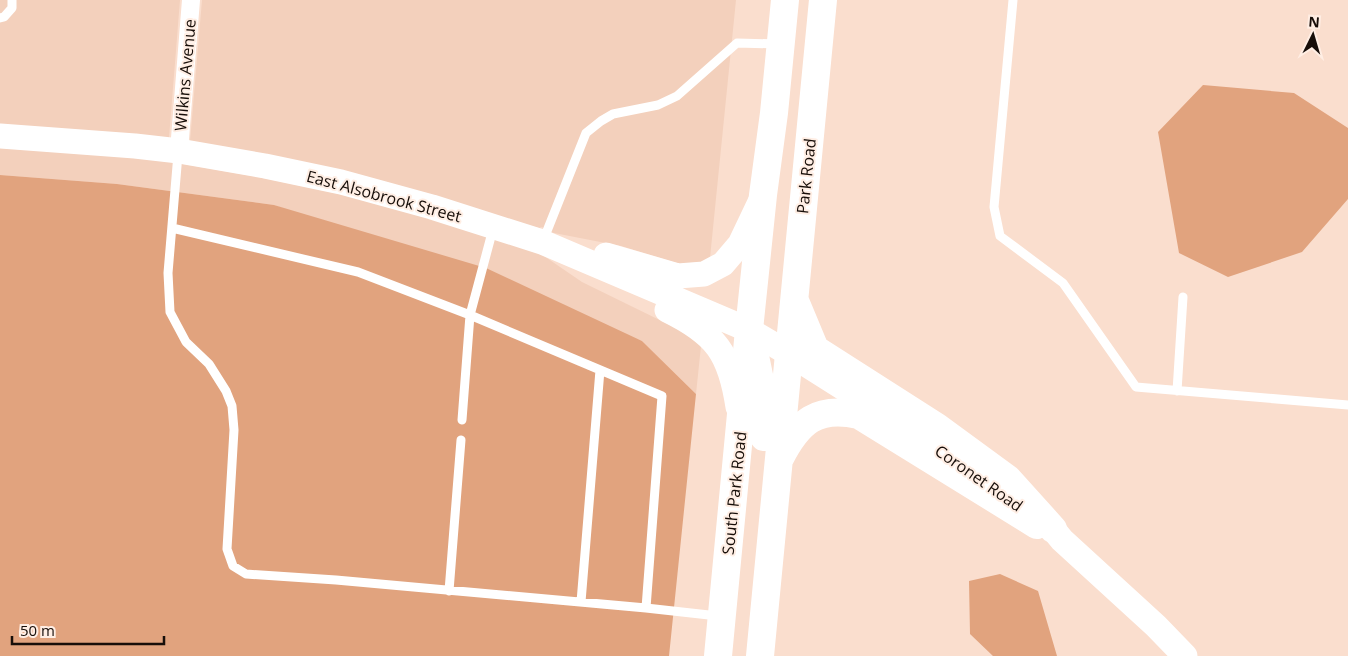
<svg xmlns="http://www.w3.org/2000/svg" width="1348" height="656" viewBox="0 0 1348 656" font-family="'Open Sans',sans-serif">
  <rect width="100%" height="100%" fill="#fadece"/>
  <path fill="#f3d0bc" d="M 0,0 L 180,0 L 169,138 L 0,124 Z
    M 202,0 L 736,0 L 710,258 L 701,262 L 680,264 L 621,246 L 549,232 L 542,227 L 539,228 L 190,141 Z
    M 0,148 L 134,157 L 177,163 L 263,178 L 339,194 L 430,218 L 541,254 L 582,282 L 682,331 L 701,346 L 696,394 L 642,341 L 274,205 L 117,184 L 0,175 Z"/>
  <path fill="#e1a37e" d="M 1203,85 L 1294,93 L 1348,128 L 1348,199 L 1302,252 L 1228,277 L 1179,253 L 1158,132 Z
    M 0,175 L 117,184 L 274,205 L 486,268 L 642,341 L 696,394 L 669,656 L 0,656 Z
    M 1000,574 L 1038,591 L 1057,656 L 993,656 L 970,634 L 969,581 Z"/>
  <g fill="none" stroke-linecap="round" stroke-linejoin="round">
    <path stroke="#fff" stroke-width="9" d="M 1013,0 L 994,207 L 1000,236 L 1063,283 L 1136,387 L 1348,405
      M 0,18 L 4,17 L 12,8 L 12,0
      M 172,228 L 358,272 L 470,315 L 662,396 L 646,608 L 336,580 L 246,574 L 233,566 L 227,549 L 234,430 L 232,406 L 226,391 L 209,364 L 186,342 L 170,312 L 168,273 L 178,154
      M 543,241 L 586,133 L 601,121 L 613,114 L 658,105 L 677,96 L 737,43 L 778,44
      M 1177,391 L 1183,297
      M 462,420 L 470,315 L 493,229
      M 449,591 L 461,440
      M 581,602 L 600,370
      M 646,608 L 718,616"/>
    <path stroke="#fff" stroke-width="18" d="M 179,151 L 191,0"/>
    <path stroke="#fff" stroke-width="25" d="M 0,136 L 135,146 L 179,151 L 265,166 L 341,182 L 432,207 L 542,242 L 749,330 L 788,353 L 924,439 L 956,461
      M 606,255 L 678,276 L 704,274 L 723,264 L 740,244 L 760,202
      M 667,310 C 716,334 730,353 738,407
      M 1036,518 L 1053,529 L 1062,540 L 1156,626 L 1185,656"/>
    <path stroke="#fff" stroke-width="28" d="M 795,301 L 815,349 L 937,427 L 1008,479 L 1053,529
      M 755,356 L 766,409 L 764,437
      M 780,458 C 799,421 817,406 859,415 L 1037,525
      M 718,656 L 749,330 L 763,195 L 774,113 L 785,0
      M 760,656 L 823,0"/>
  </g>
  <g text-anchor="middle" stroke-width="4" stroke-linejoin="round" paint-order="stroke">
    <g font-size="16" fill="#170e09" stroke="#ffeee4">
      <text transform="translate(185 75) rotate(-85)" y="6">Wilkins Avenue</text>
      <text transform="translate(806 176) rotate(-84)" y="6">Park Road</text>
      <text transform="translate(384 196) rotate(15)" y="6">East Alsobrook Street</text>
      <text transform="translate(979 478) rotate(35)" y="6">Coronet Road</text>
      <text transform="translate(734 493) rotate(-84)" y="6">South Park Road</text>
    </g>
  </g>
  <g transform="translate(1313 35) rotate(5)" stroke="#ffeee4" stroke-width="4" paint-order="stroke">
  <path d="M0-4L9 19L0 12L-9 19Z" fill="#170e09"/>
  <text y="-8" font-size="14" font-weight="bold" text-anchor="middle" fill="#170e09">N</text>
  </g>
  <path d="M12 636v8h152v-8" fill="none" stroke="#170e09" stroke-width="2.5"/>
  <text x="20" y="636" font-size="15" fill="#170e09" stroke="#ffeee4" stroke-width="4" paint-order="stroke">50 m</text>
</svg>
